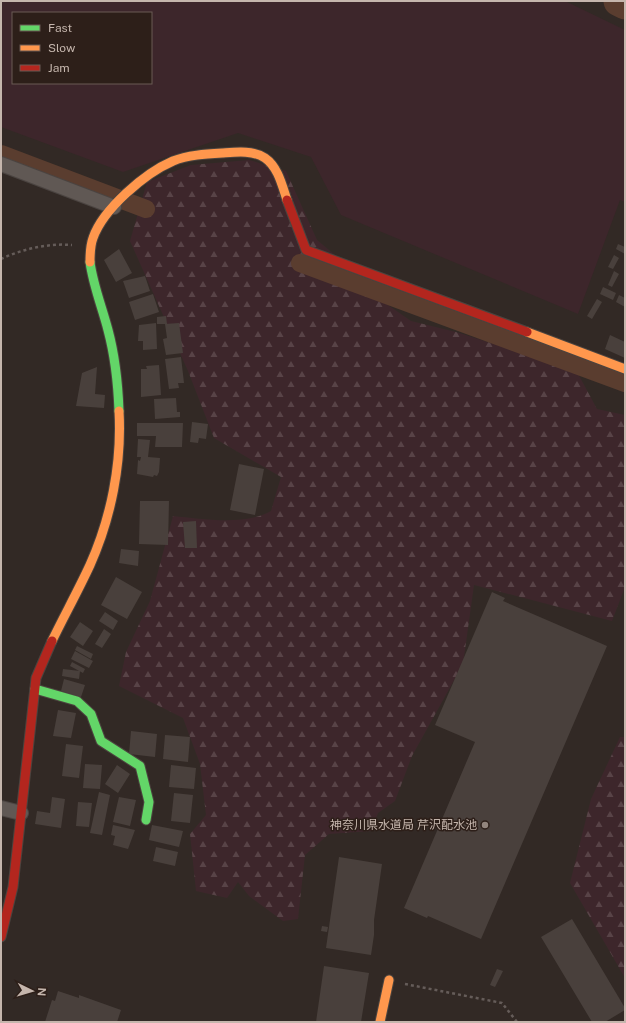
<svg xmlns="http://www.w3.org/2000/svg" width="626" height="1023" viewBox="0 0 626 1023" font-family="'Public Sans','Noto Sans JP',sans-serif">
  <defs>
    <pattern id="forest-firs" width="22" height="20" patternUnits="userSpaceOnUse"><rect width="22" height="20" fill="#3d262b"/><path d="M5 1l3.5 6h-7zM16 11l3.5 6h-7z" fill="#584347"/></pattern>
  </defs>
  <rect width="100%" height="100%" fill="#322925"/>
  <path fill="#3d262b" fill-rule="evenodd" d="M 1,1 L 565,1 L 625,30 L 625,202 L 620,200 L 578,314 L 341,215 L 311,157 L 238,133 L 123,172 L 1,127 ZM 13,13 L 151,13 L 151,83 L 13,83 Z"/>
  <path fill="url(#forest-firs)" d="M 249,160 L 286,171 L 317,240 L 370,284 L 385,303 L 411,321 L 456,332 L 576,370 L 597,409 L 625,415 L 625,587 L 612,621 L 474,585 L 463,664 L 412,756 L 395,801 L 378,813 L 371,831 L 329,834 L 305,855 L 298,919 L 283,921 L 249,896 L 238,882 L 227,898 L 196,891 L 190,834 L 206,815 L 200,764 L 183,718 L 119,686 L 126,652 L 150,601 L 173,516 C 202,519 245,526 271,511 L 281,477 L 214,438 L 188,371 L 130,241 L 147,182 L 191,165 Z
    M 620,737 L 625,737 L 625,978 L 570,883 L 591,799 Z"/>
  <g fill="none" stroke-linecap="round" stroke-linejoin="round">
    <path stroke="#5a3d2f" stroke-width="18" d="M 1,154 L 146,209
      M 300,263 L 625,383"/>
    <path stroke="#5a3d2f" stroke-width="31" d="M 619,1 L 625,4"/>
  </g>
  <path fill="#49403c" d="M 618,244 L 625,247 L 625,254 L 616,249 Z
    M 119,249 L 132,273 L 116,282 L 104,260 Z
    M 614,255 L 619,258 L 613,269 L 608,267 Z
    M 614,271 L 619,274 L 612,287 L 608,285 Z
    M 145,276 L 150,291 L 129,298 L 123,281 Z
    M 603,287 L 616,293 L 613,300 L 600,294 Z
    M 153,294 L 159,312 L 135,320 L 129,302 Z
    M 619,295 L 625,298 L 625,307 L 616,302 Z
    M 597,299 L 602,302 L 592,319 L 587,316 Z
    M 166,316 L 167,324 L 157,324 L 157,317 Z
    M 156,323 L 157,349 L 143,350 L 143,341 L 138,341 L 139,325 Z
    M 179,323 L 183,353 L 166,355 L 163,339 L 167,338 L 165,324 Z
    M 610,335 L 625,342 L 625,358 L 605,349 Z
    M 181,357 L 184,383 L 178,383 L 179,388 L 169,389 L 165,359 Z
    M 159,365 L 161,395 L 141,397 L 141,369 L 147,369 L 146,366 Z
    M 97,367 L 95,394 L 105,395 L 104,408 L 76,406 L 82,373 Z
    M 176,398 L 177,412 L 180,412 L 180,417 L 155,419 L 154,399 Z
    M 192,422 L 208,424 L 206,439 L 199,438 L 198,443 L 190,442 Z
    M 137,423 L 183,423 L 182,447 L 155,447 L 156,436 L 137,436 Z
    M 138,439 L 150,440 L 148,457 L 160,458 L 159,472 L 157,476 L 154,475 L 153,477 L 137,474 L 138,460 L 140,461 L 141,457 L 137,457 Z
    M 239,464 L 264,469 L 255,515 L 230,510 Z
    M 140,501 L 169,501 L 168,545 L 139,544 Z
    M 196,521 L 197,548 L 185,548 L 183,522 Z
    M 121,549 L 139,551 L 138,566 L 119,563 Z
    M 116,577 L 142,592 L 127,619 L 101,605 Z
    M 492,592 L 505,598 L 503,601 L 607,646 L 481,939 L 428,916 L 427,918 L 404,908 L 475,742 L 435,725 Z
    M 105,612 L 118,621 L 113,630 L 99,621 Z
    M 80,622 L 93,631 L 83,646 L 70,637 Z
    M 104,629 L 111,634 L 102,648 L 95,644 Z
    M 77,646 L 93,654 L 91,659 L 75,650 Z
    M 75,651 L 93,661 L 89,668 L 71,659 Z
    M 72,662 L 85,669 L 83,673 L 70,666 Z
    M 63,669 L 80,671 L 79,679 L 62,676 Z
    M 64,679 L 85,685 L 81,697 L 61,691 Z
    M 58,710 L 76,713 L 71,738 L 53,736 Z
    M 131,731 L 157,734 L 155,757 L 129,754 Z
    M 165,735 L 190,737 L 188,762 L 163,759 Z
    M 66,744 L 83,746 L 79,778 L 62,776 Z
    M 85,764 L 102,765 L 100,789 L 83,788 Z
    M 117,765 L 130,774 L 118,793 L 105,784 Z
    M 171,765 L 196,768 L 194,789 L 169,787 Z
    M 99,792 L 110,795 L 102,835 L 90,833 Z
    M 174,793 L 193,795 L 190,823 L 171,821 Z
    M 52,797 L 65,799 L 61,828 L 35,824 L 37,811 L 50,813 Z
    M 119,797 L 136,800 L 130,826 L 113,822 Z
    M 78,802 L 92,803 L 89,827 L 76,826 Z
    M 113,825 L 135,830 L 128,849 L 113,845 L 115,836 L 111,835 Z
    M 152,825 L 183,831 L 179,847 L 149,840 Z
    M 156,847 L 178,852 L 175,866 L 153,861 Z
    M 339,857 L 382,864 L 374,920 L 374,935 L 371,955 L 326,948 Z
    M 572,919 L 625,1008 L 625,1010 L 605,1022 L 592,1022 L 541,937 Z
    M 322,926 L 328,927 L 327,932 L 321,931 Z
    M 324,966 L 369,973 L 361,1022 L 316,1022 Z
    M 497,969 L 503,971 L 495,987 L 490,985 Z
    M 58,991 L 79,998 L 79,995 L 121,1010 L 117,1022 L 45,1022 L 52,1000 L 55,1001 Z"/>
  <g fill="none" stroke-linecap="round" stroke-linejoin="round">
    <g stroke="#4b4441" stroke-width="16">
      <path id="street" d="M 1,164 L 114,207
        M 1,808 L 21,813"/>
    </g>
    <g stroke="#4c443f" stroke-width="11">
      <path id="fast" d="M 90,262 C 93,285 102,307 108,330 C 115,356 118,384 119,411
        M 35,689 L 77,701 L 91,714 L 101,741 L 140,766 L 149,802 L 146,820"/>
    </g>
    <g stroke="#4c443f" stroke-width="11">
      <path id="slow" d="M 90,262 C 90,254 90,246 93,238 C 103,209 145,173 173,161 C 188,155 206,154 223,153 C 236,152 253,150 265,158 C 278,167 282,185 287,200
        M 527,332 L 625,369
        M 52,641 C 64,616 78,591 90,565 C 111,518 122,464 119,411
        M 380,1022 L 389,980"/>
    </g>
    <g stroke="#4c443f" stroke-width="11">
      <path id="jam" d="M 287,200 L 306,250 L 527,332
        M 1,937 L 13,887 L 36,678 L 52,641"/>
    </g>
    <path stroke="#655c59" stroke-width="2.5" stroke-dasharray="3 3" stroke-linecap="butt" d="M 1,259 C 22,249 49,243 72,245
      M 405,984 L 502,1003 L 517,1022"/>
    <use href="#street" stroke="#605854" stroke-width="14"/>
    <use href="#fast" stroke="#63d668" stroke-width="9"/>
    <use href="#slow" stroke="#ff974d" stroke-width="9"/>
    <use href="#jam" stroke="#b3261e" stroke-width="9"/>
  </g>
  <circle fill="#92857d" stroke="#2d1f19" stroke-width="1.5" cx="485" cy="825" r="4"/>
  <g text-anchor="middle" stroke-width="3" stroke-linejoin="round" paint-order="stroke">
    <g font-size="12" fill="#c5b6ad" stroke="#2d1f19" text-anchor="end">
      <text x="477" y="829">神奈川県水道局 芹沢配水池</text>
    </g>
  </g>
  <rect width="626" height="1023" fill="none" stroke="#c5b6ad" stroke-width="4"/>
  <rect x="12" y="12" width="140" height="72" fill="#2d1f19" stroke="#6a5b54"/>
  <rect x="20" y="25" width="20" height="6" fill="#63d668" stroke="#6a5b54"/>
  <text x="48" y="32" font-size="12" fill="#c5b6ad">Fast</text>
  <rect x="20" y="45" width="20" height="6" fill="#ff974d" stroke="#6a5b54"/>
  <text x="48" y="52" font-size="12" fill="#c5b6ad">Slow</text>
  <rect x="20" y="65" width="20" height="6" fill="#b3261e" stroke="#6a5b54"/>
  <text x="48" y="72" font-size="12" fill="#c5b6ad">Jam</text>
  <g transform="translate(32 991) rotate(95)" stroke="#2d1f19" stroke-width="3" paint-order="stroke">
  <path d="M0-3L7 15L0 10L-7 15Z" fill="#c5b6ad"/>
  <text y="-6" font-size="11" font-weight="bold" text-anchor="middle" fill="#c5b6ad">N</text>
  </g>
</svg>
